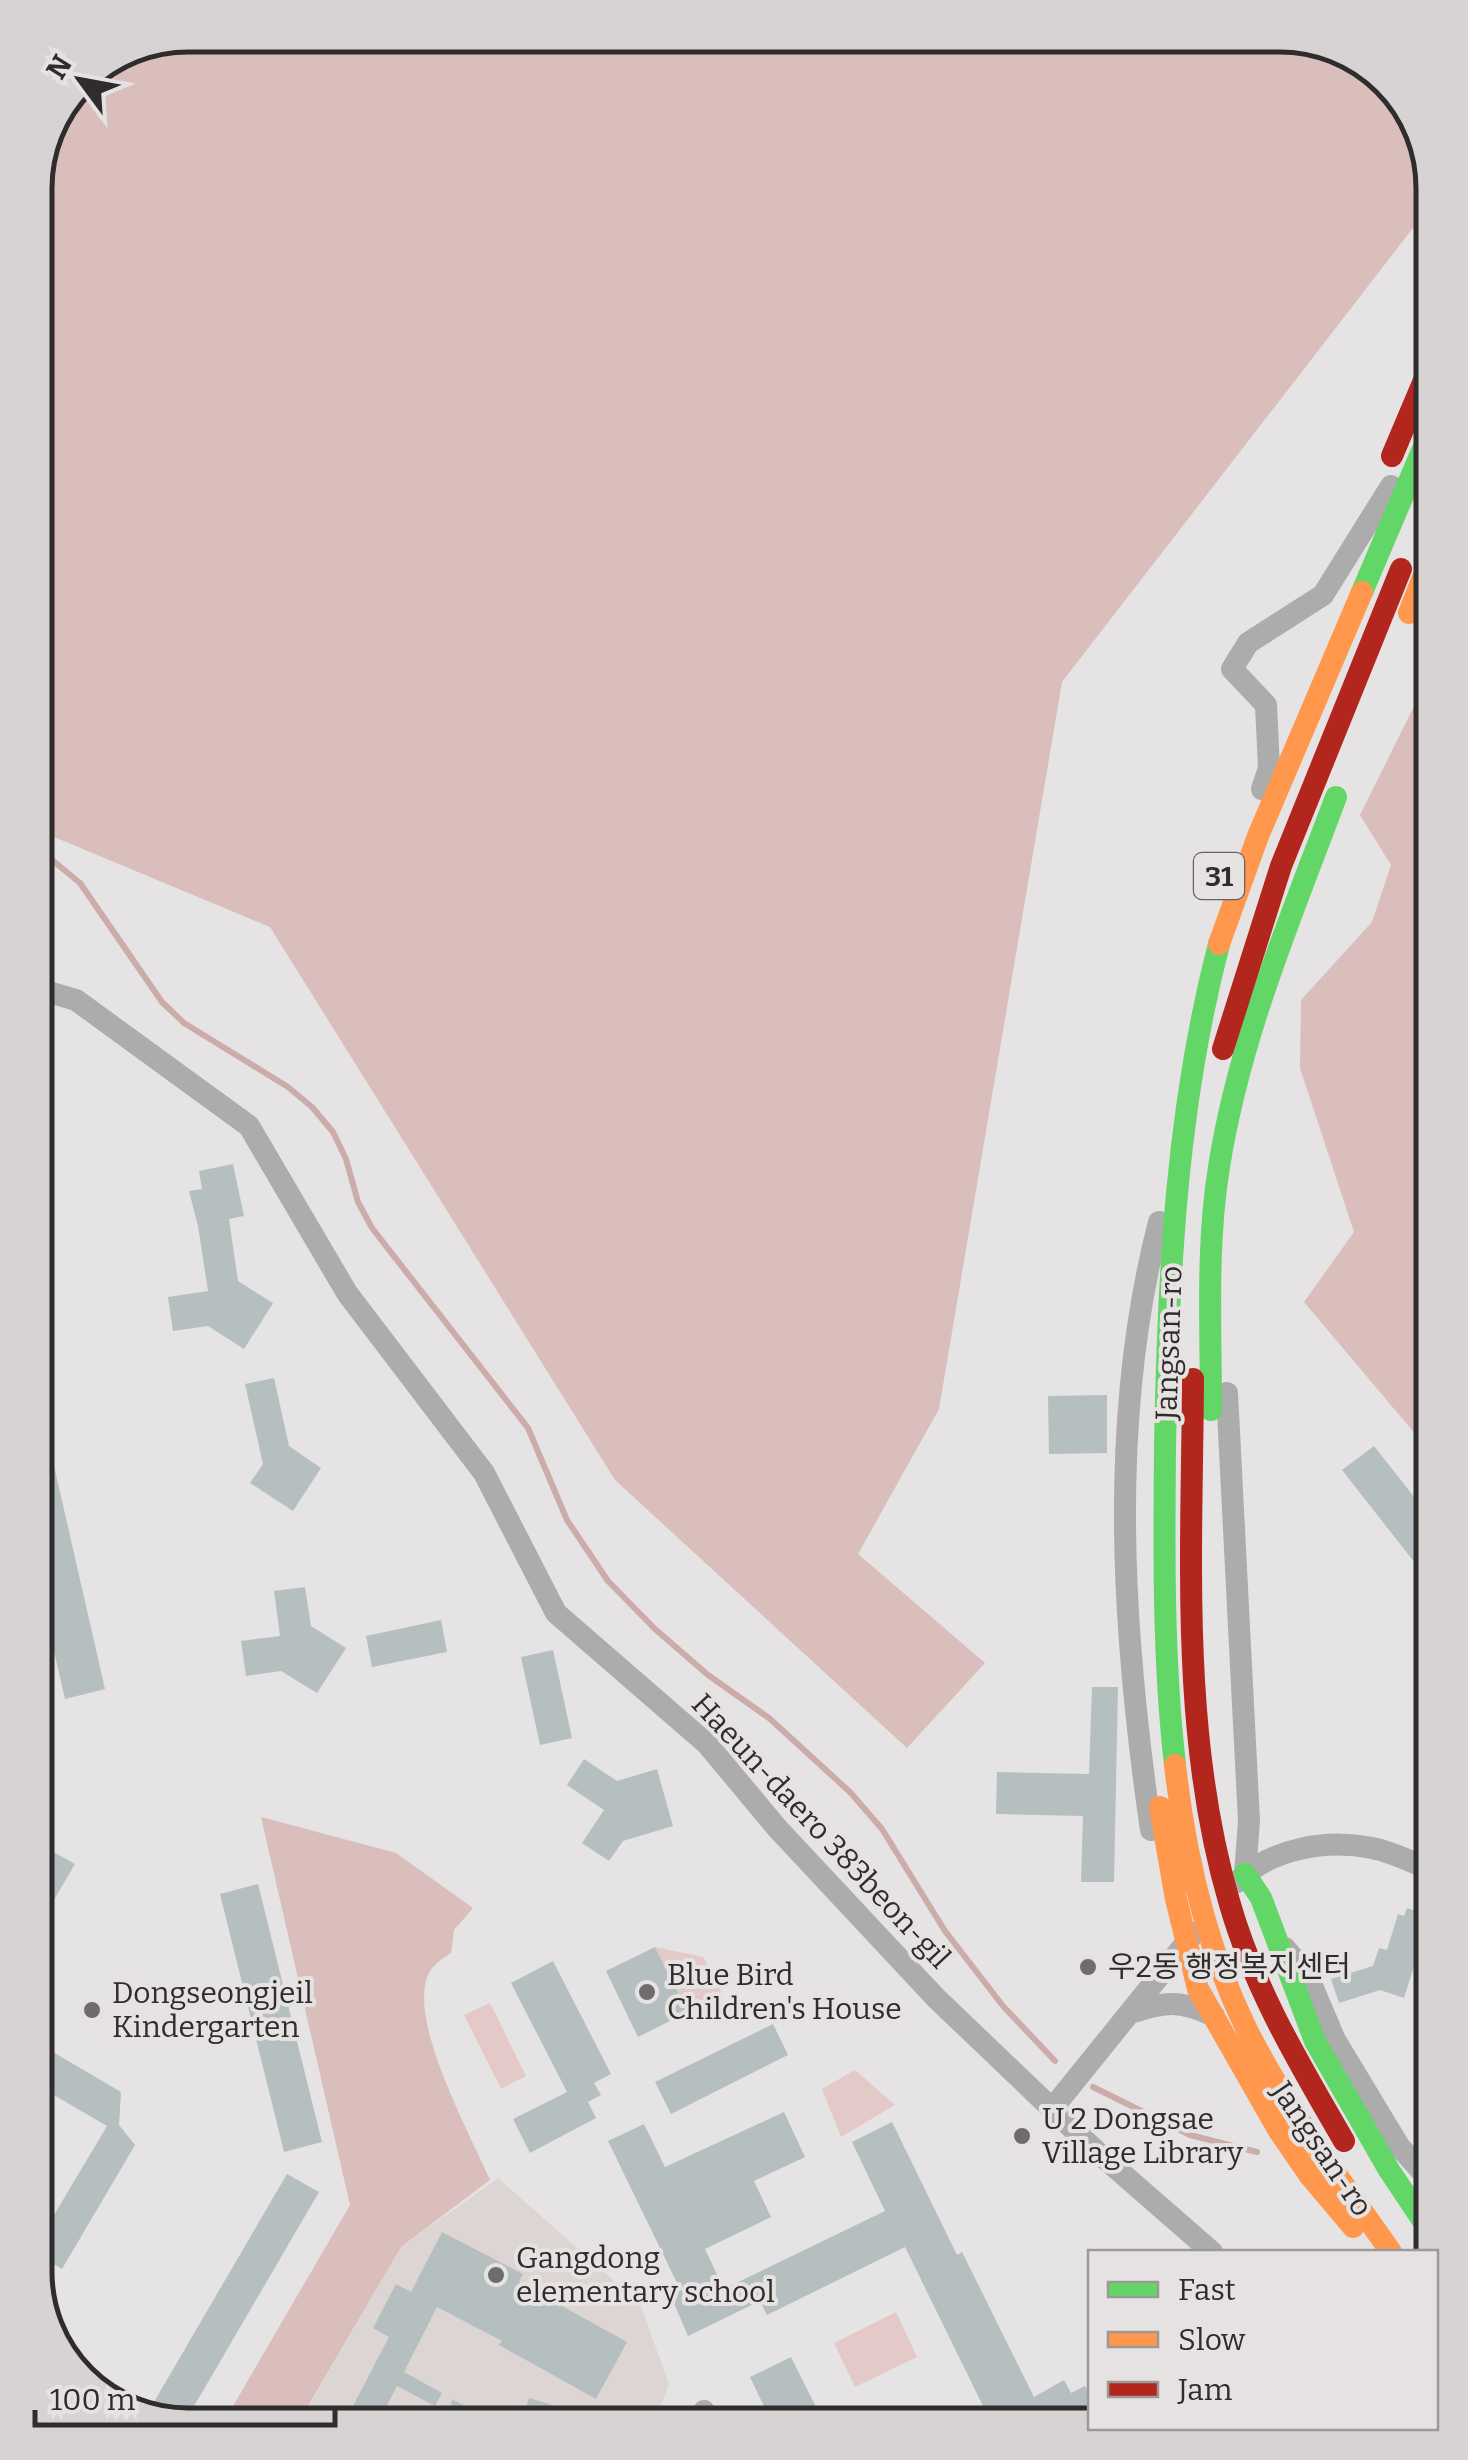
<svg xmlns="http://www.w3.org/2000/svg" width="1468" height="2460" viewBox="0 0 1468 2460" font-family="Bitter,'Noto Sans KR',serif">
  <rect width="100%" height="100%" fill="#e5e3e3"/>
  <path fill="#ddd5d4" d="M 498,2178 L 640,2304 L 669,2384 L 654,2425 L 298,2425 L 401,2247 Z"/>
  <path fill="#e3cac8" d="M 655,1947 L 703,1957 L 723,1995 L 688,2012 Z
    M 490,2003 L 526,2076 L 501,2089 L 464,2015 Z
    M 855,2070 L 895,2105 L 841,2137 L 822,2089 Z
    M 896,2312 L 917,2357 L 855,2387 L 834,2343 Z"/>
  <path fill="#d9bebc" d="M 189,35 L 1290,35 L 1365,61 L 1417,121 L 1431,179 L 1423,215 L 1062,682 L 939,1409 L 858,1554 L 985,1663 L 907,1748 L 615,1480 L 270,927 L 35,829 L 35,179 L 80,80 Z
    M 1433,643 L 1433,1455 L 1304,1302 L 1354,1232 L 1300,1068 L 1301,1000 L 1372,922 L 1391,865 L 1360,815 L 1424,686 Z
    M 261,1817 L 396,1853 L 473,1908 L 454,1930 L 451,1953 C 440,1960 429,1967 426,1981 C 413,2030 469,2132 490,2180 L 401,2247 L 297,2425 L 222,2425 L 350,2205 Z"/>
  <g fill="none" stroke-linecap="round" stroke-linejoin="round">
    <path stroke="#ccaca9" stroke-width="6" d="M 35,846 L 80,883 L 162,1002 L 184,1023 L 288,1087 L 312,1107 L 333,1132 L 346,1159 L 358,1202 L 372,1228 L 528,1428 L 567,1520 L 608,1581 L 655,1629 L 708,1675 L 769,1718 L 850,1792 L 882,1829 L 945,1931 L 1003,2006 L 1055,2061
      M 1093,2087 L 1190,2135 L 1257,2152"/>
  </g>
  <path fill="#b6bfc0" d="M 233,1164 L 244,1216 L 229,1219 L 238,1281 L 273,1303 L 244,1349 L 208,1326 L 173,1331 L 168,1297 L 208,1291 L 198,1226 L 189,1191 L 202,1189 L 199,1171 Z
    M 274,1378 L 289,1446 L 321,1468 L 293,1511 L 250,1483 L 263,1464 L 245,1384 Z
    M 1107,1395 L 1107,1453 L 1049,1454 L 1048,1396 Z
    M 1374,1446 L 1433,1521 L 1433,1586 L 1342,1470 Z
    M 52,1457 L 105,1689 L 65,1699 L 35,1569 L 35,1461 Z
    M 305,1587 L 311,1626 L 346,1648 L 317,1693 L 281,1671 L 246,1676 L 241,1641 L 280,1636 L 274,1591 Z
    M 441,1620 L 447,1652 L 372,1667 L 366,1636 Z
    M 553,1650 L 572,1738 L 540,1745 L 521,1657 Z
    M 1092,1687 L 1118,1687 L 1114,1882 L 1081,1882 L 1083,1816 L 996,1814 L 997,1772 L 1089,1774 Z
    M 584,1759 L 617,1781 L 657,1769 L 673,1826 L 623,1841 L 609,1861 L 582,1843 L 604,1810 L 567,1785 Z
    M 43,1846 L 75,1864 L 35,1932 L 35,1860 Z
    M 258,1884 L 322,2142 L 284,2152 L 220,1894 Z
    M 1407,1908 L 1430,1915 L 1404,1998 L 1380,1990 L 1339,2003 L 1331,1979 L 1373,1966 L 1379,1948 L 1387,1950 L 1398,1914 L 1404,1916 Z
    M 655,1947 L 688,2012 L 638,2037 L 606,1971 Z
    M 553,1961 L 611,2074 L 594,2083 L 601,2095 L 588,2102 L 596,2118 L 530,2153 L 513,2119 L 567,2092 L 511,1983 Z
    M 773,2024 L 788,2055 L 671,2114 L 655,2082 Z
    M 41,2045 L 121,2092 L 119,2125 L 135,2145 L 62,2269 L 35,2253 L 35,2247 L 107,2126 L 35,2084 L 35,2055 Z
    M 784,2112 L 805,2157 L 754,2181 L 771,2217 L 705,2249 L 724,2289 L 885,2211 L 852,2142 L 892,2122 L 957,2255 L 962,2252 L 1034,2397 L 1064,2380 L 1071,2393 L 1085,2386 L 1090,2395 L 1090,2425 L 1035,2425 L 1031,2418 L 1017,2425 L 946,2425 L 983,2406 L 905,2247 L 767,2315 L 760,2301 L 688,2336 L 669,2292 L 679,2287 L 608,2141 L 644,2124 L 665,2167 Z
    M 287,2174 L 319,2192 L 183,2425 L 147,2414 Z
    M 442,2232 L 523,2274 L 519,2282 L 627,2342 L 596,2399 L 499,2345 L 502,2341 L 437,2307 L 404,2372 L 442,2393 L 435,2406 L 397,2386 L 377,2425 L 343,2425 L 389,2337 L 373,2328 L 396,2284 L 411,2292 Z
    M 791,2357 L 825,2425 L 773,2425 L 750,2377 Z
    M 529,2398 L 606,2421 L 605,2425 L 521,2425 Z
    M 452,2399 L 500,2425 L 446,2425 Z"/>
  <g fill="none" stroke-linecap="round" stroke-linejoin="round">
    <path stroke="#acacac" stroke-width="22" d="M 1262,789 L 1269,768 L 1266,705 L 1232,669 L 1248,643 L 1323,595 L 1391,486
      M 35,988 L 76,1000 L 249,1126 L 347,1293 L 484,1473 L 556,1613 L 707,1744 L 778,1829 L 936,1998 L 1095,2150 L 1212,2252
      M 1227,1393 L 1249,1821 L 1245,1874
      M 1151,1830 C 1122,1630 1108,1420 1159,1222
      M 1237,1882 C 1271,1848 1327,1839 1372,1848 C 1393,1852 1414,1863 1433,1871
      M 1285,1948 L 1307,1974 L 1335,2040 L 1399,2146 L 1433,2184
      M 1130,2013 C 1165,2002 1179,1999 1214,2016
      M 1052,2109 L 1194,1933
      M 702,2425 L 704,2411"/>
    <path stroke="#63d668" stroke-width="22" d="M 1362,592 L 1433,425
      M 1211,1410 C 1211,1329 1206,1247 1219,1167 C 1239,1039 1291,917 1336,797
      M 1175,1765 C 1163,1659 1164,1553 1165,1447 C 1168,1277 1176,1109 1219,944
      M 1245,1874 L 1261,1898 L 1315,2041 L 1389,2170 L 1433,2236"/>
    <path stroke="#ff974d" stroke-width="22" d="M 1409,613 L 1433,552
      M 1219,944 L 1258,836 L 1362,592
      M 1175,1765 C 1185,1855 1206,1946 1246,2028 C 1286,2108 1340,2179 1391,2252
      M 1160,1807 L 1176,1899 L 1198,1989 L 1279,2131 L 1310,2176 L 1353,2227"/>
    <path stroke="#b3261e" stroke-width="22" d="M 1392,456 L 1433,359
      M 1223,1049 L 1281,866 L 1401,569
      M 1193,1379 C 1192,1552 1180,1733 1229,1901 C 1253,1987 1300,2065 1344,2141"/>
  </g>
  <g fill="#6e6c6c" stroke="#e6e2e2" stroke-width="4">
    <circle cx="1088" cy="1967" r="10"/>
    <circle cx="647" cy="1992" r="10"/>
    <circle cx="92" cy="2010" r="10"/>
    <circle cx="1022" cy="2136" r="10"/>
    <circle cx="496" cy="2275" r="10"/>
  </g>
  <g text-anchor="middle" stroke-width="8" stroke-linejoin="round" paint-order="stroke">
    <rect fill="#e6e2e2" stroke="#656363" stroke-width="2.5" x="1194" y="853" width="50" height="46" rx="8"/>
    <g font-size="28" font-weight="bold" fill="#2e2c2c">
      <text x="1219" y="886">31</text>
    </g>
    <g font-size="30" fill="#2e2c2c" stroke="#e6e2e2">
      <text transform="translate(1169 1343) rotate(-88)" y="10">Jangsan-ro</text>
      <text transform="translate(821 1831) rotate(47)" y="10">Haeun-daero 383beon-gil</text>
      <text transform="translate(1322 2149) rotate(56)" y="10">Jangsan-ro</text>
    </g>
    <g font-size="30" fill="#2e2c2c" stroke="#e6e2e2" text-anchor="start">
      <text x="1108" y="1977">우2동 행정복지센터</text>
      <text x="667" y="1985">Blue Bird<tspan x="667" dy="34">Children's House</tspan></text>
      <text x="112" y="2003">Dongseongjeil<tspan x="112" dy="34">Kindergarten</tspan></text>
      <text x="1042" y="2129">U 2 Dongsae<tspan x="1042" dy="34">Village Library</tspan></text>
      <text x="516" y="2268">Gangdong<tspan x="516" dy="34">elementary school</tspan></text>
    </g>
  </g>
  <path d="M0 0H1468V2460H0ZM188 52H1280A136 136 0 0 1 1416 188V2272A136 136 0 0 1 1280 2408H188A136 136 0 0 1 52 2272V188A136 136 0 0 1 188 52Z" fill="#d7d3d3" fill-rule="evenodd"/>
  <path fill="none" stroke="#2e2c2c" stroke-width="5" d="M188 52H1280A136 136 0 0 1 1416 188V2272A136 136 0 0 1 1280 2408H188A136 136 0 0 1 52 2272V188A136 136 0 0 1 188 52Z"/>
  <rect x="1088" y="2250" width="350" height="180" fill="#e6e2e2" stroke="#9c9999" stroke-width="2.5"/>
  <rect x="1108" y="2282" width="50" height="15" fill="#63d668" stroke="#9c9999" stroke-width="2.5"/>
  <text x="1178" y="2300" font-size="30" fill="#2e2c2c">Fast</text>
  <rect x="1108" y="2332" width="50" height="15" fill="#ff974d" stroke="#9c9999" stroke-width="2.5"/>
  <text x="1178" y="2350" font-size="30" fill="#2e2c2c">Slow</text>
  <rect x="1108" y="2382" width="50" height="15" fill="#b3261e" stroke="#9c9999" stroke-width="2.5"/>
  <text x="1178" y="2400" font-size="30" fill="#2e2c2c">Jam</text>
  <g transform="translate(80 80) rotate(302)" stroke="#e6e2e2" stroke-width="8" paint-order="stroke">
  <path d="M0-8L18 38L0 25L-18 38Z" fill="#2e2c2c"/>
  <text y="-15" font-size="28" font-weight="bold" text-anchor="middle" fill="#2e2c2c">N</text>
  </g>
  <path d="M35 2410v15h300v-15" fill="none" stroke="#2e2c2c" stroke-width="5"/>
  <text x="50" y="2410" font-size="30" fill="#2e2c2c" stroke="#e6e2e2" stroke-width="8" paint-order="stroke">100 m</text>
</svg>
